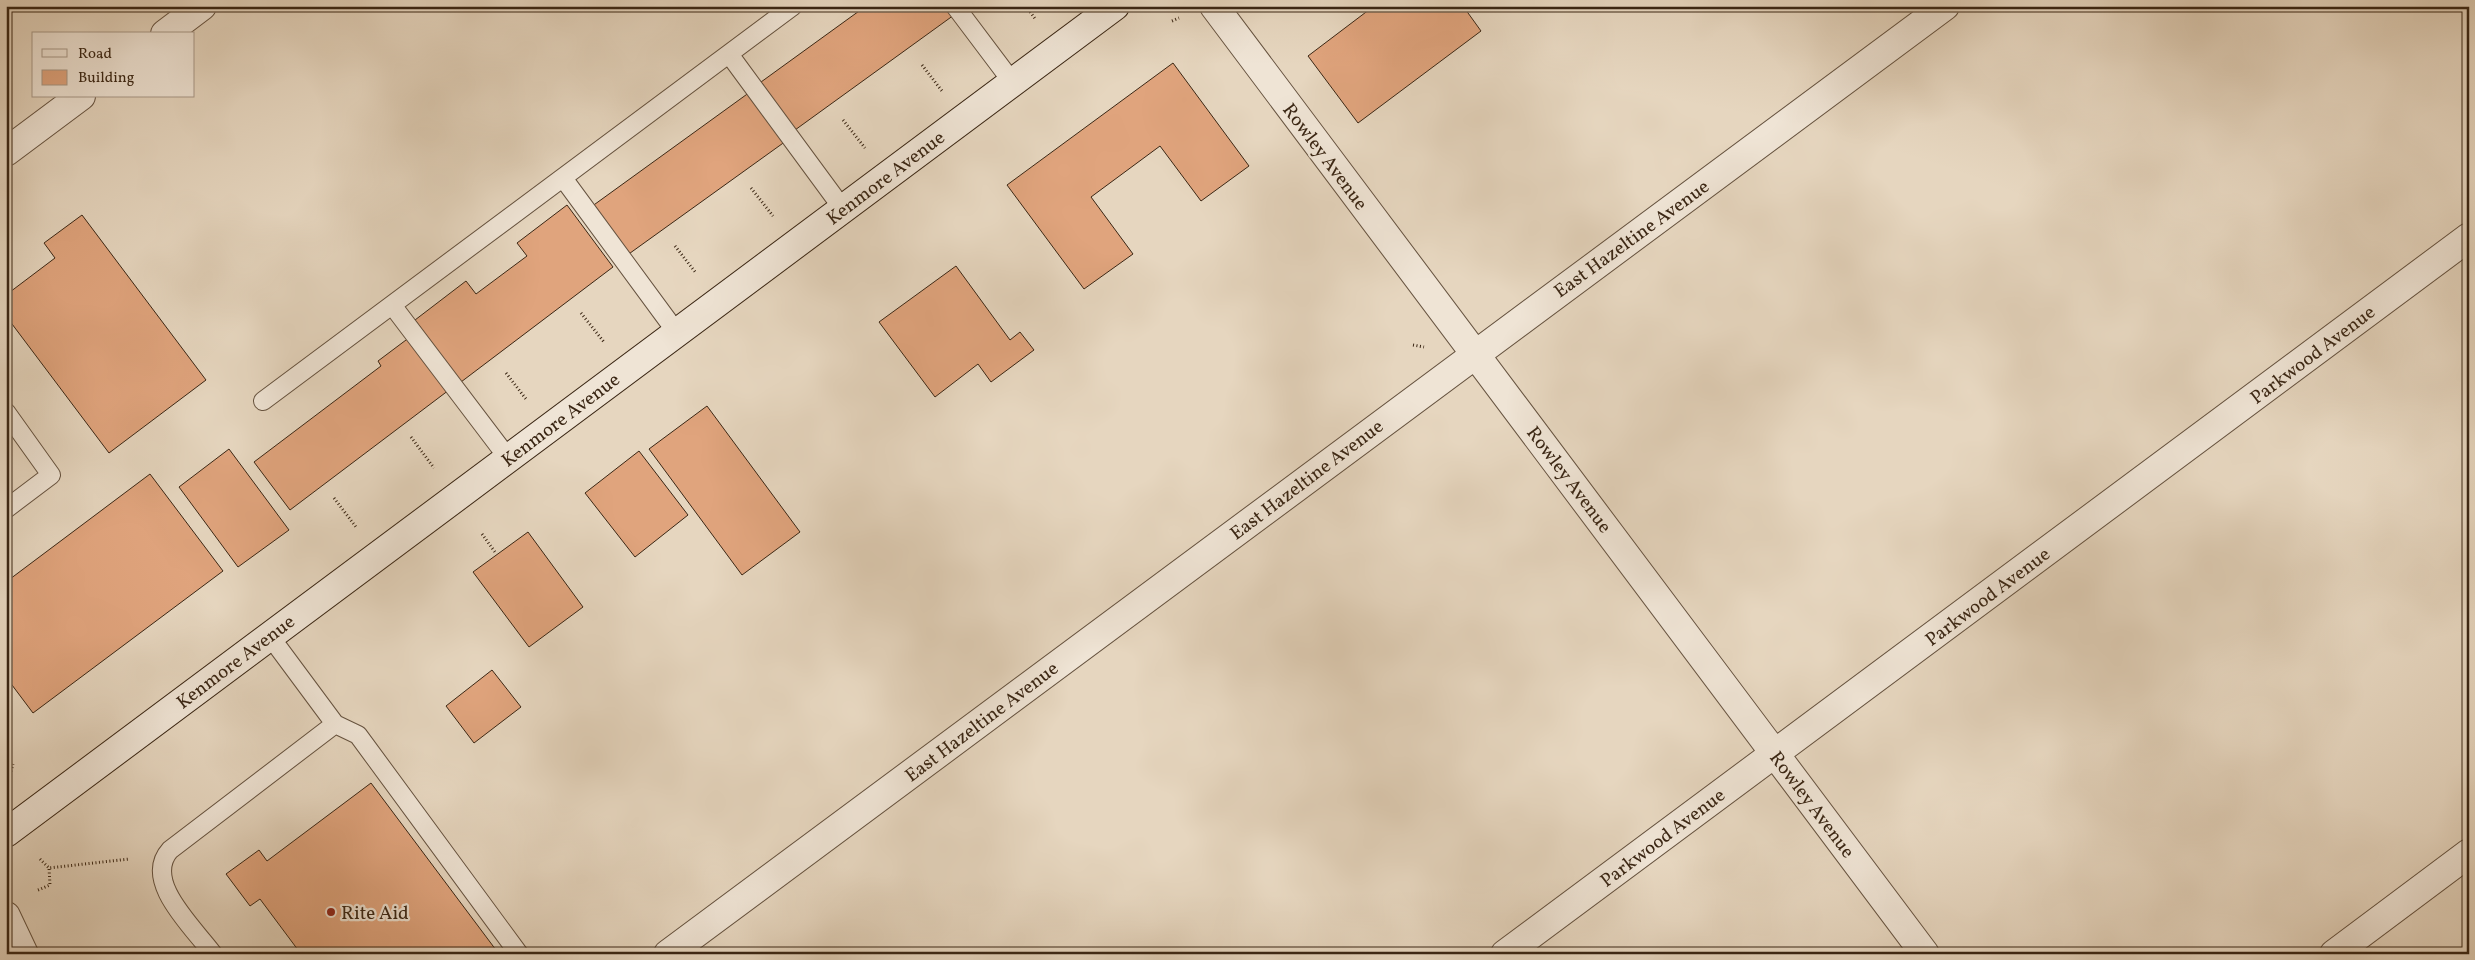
<svg xmlns="http://www.w3.org/2000/svg" width="2475" height="960" viewBox="0 0 2475 960" font-family="Vollkorn,serif">
  <rect width="100%" height="100%" fill="#e6d6bf"/>
  <filter id="stains"><feTurbulence type="fractalNoise" baseFrequency=".004" numOctaves="4"/><feColorMatrix values="0 0 0 0 .2 0 0 0 0 .09 0 0 0 0 .02 0 0 0 .5 -.17"/></filter>
  <radialGradient id="worn" r=".72"><stop offset=".6" stop-color="#630" stop-opacity="0"/><stop offset="1" stop-color="#630" stop-opacity=".3"/></radialGradient>
  <path fill="#e0a47d" stroke="#3a2614" d="M 866,6 L 948,6 L 954,15 L 795,130 L 761,82 Z
    M 1374,6 L 1463,6 L 1481,31 L 1358,123 L 1308,56 Z
    M 1173,63 L 1249,166 L 1201,201 L 1160,146 L 1091,197 L 1133,254 L 1084,289 L 1007,185 Z
    M 750,92 L 786,141 L 626,256 L 591,207 Z
    M 567,205 L 613,267 L 461,382 L 415,320 L 466,281 L 476,294 L 527,256 L 517,243 Z
    M 82,215 L 206,380 L 109,453 L 6,316 L 6,295 L 55,258 L 44,243 Z
    M 956,266 L 1010,340 L 1020,332 L 1034,350 L 991,382 L 978,364 L 935,397 L 879,322 Z
    M 410,337 L 449,390 L 290,510 L 254,462 L 381,366 L 378,361 Z
    M 707,406 L 800,532 L 742,575 L 649,449 Z
    M 229,449 L 289,530 L 238,567 L 179,487 Z
    M 639,451 L 688,515 L 635,557 L 585,493 Z
    M 150,474 L 223,571 L 33,713 L 6,677 L 6,582 Z
    M 528,532 L 583,607 L 529,647 L 473,572 Z
    M 492,670 L 521,707 L 474,743 L 446,706 Z
    M 371,783 L 499,954 L 301,954 L 260,899 L 250,906 L 226,874 L 259,850 L 267,861 Z"/>
  <g fill="none" stroke-linecap="round" stroke-linejoin="round">
    <g stroke="#65523f" stroke-width="20">
      <path id="service" d="M 955,6 L 1013,83
        M 729,54 L 843,209
        M 563,178 L 677,333
        M 392,305 L 508,458
        M 263,401 L 793,6
        M 6,412 L 51,475 L 6,509
        M 269,635 L 335,724 L 358,735 L 519,954
        M 213,954 C 194,928 142,881 170,850 L 335,724"/>
    </g>
    <g stroke="#65523f" stroke-width="30">
      <path id="minor" d="M 1214,6 L 1925,954
        M 165,34 L 202,6
        M 6,152 L 81,96
        M 668,954 L 1945,6
        M 1505,954 L 2469,237
        M 2334,954 L 2469,853"/>
    </g>
    <g stroke="#65523f" stroke-width="30">
      <path id="tertiary" d="M 6,916 L 24,954"/>
    </g>
    <g stroke="#3a2614" stroke-width="30">
      <path id="secondary" d="M 6,833 L 1115,6"/>
    </g>
    <path stroke="#3a2614" stroke-width="3" stroke-dasharray="1 2.5" stroke-linecap="butt" d="M 1026,6 L 1036,20
      M 1172,21 L 1179,18
      M 922,65 L 942,91
      M 843,120 L 865,148
      M 751,188 L 773,216
      M 675,246 L 696,273
      M 581,313 L 604,342
      M 1413,345 L 1424,347
      M 506,373 L 526,399
      M 411,437 L 434,468
      M 334,498 L 356,527
      M 482,534 L 495,552
      M 9,778 L 13,764
      M 40,859 L 49,868 L 129,859
      M 38,890 L 50,885 L 49,868"/>
    <use href="#service" stroke="#efe4d5" stroke-width="18"/>
    <use href="#minor" stroke="#efe4d5" stroke-width="28"/>
    <use href="#tertiary" stroke="#efe4d5" stroke-width="28"/>
    <use href="#secondary" stroke="#efe4d5" stroke-width="28"/>
  </g>
  <circle fill="#8f2418" stroke="#efe4d5" stroke-width="2" cx="331" cy="912" r="5"/>
  <g text-anchor="middle" stroke-width="4.5" stroke-linejoin="round" paint-order="stroke">
    <g font-size="19" fill="#3a2614" stroke="#efe4d5">
      <text transform="translate(1326 156) rotate(53)" y="7">Rowley Avenue</text>
      <text transform="translate(885 177) rotate(-37)" y="7">Kenmore Avenue</text>
      <text transform="translate(1631 238) rotate(-36)" y="7">East Hazeltine Avenue</text>
      <text transform="translate(2312 354) rotate(-37)" y="7">Parkwood Avenue</text>
      <text transform="translate(560 419) rotate(-37)" y="7">Kenmore Avenue</text>
      <text transform="translate(1306 479) rotate(-37)" y="7">East Hazeltine Avenue</text>
      <text transform="translate(1570 479) rotate(53)" y="7">Rowley Avenue</text>
      <text transform="translate(1987 596) rotate(-37)" y="7">Parkwood Avenue</text>
      <text transform="translate(235 661) rotate(-37)" y="7">Kenmore Avenue</text>
      <text transform="translate(981 721) rotate(-37)" y="7">East Hazeltine Avenue</text>
      <text transform="translate(1813 804) rotate(53)" y="7">Rowley Avenue</text>
      <text transform="translate(1662 837) rotate(-37)" y="7">Parkwood Avenue</text>
    </g>
    <g font-size="19" fill="#3a2614" stroke="#efe4d5" text-anchor="start">
      <text x="341" y="919">Rite Aid</text>
    </g>
  </g>
  <rect width="2475" height="960" fill="none" stroke="#e6d6bf" stroke-width="25"/>
  <rect x="8" y="8" width="2460" height="945" fill="none" stroke="#3a2614" stroke-width="2.5"/>
  <rect x="12" y="12" width="2450" height="935" fill="none" stroke="#3a2614"/>
  <rect x="32" y="32" width="162" height="65" fill="#efe4d5" stroke="#a79888"/>
  <rect x="42" y="49" width="25" height="8" fill="#efe4d5" stroke="#a79888"/>
  <text x="78" y="58" font-size="15" fill="#3a2614">Road</text>
  <rect x="42" y="70" width="25" height="15" fill="#e0a47d" stroke="#a79888"/>
  <text x="78" y="82" font-size="15" fill="#3a2614">Building</text>
  <rect width="100%" height="100%" filter="url(#stains)"/>
  <rect width="100%" height="100%" fill="url(#worn)"/>
</svg>
